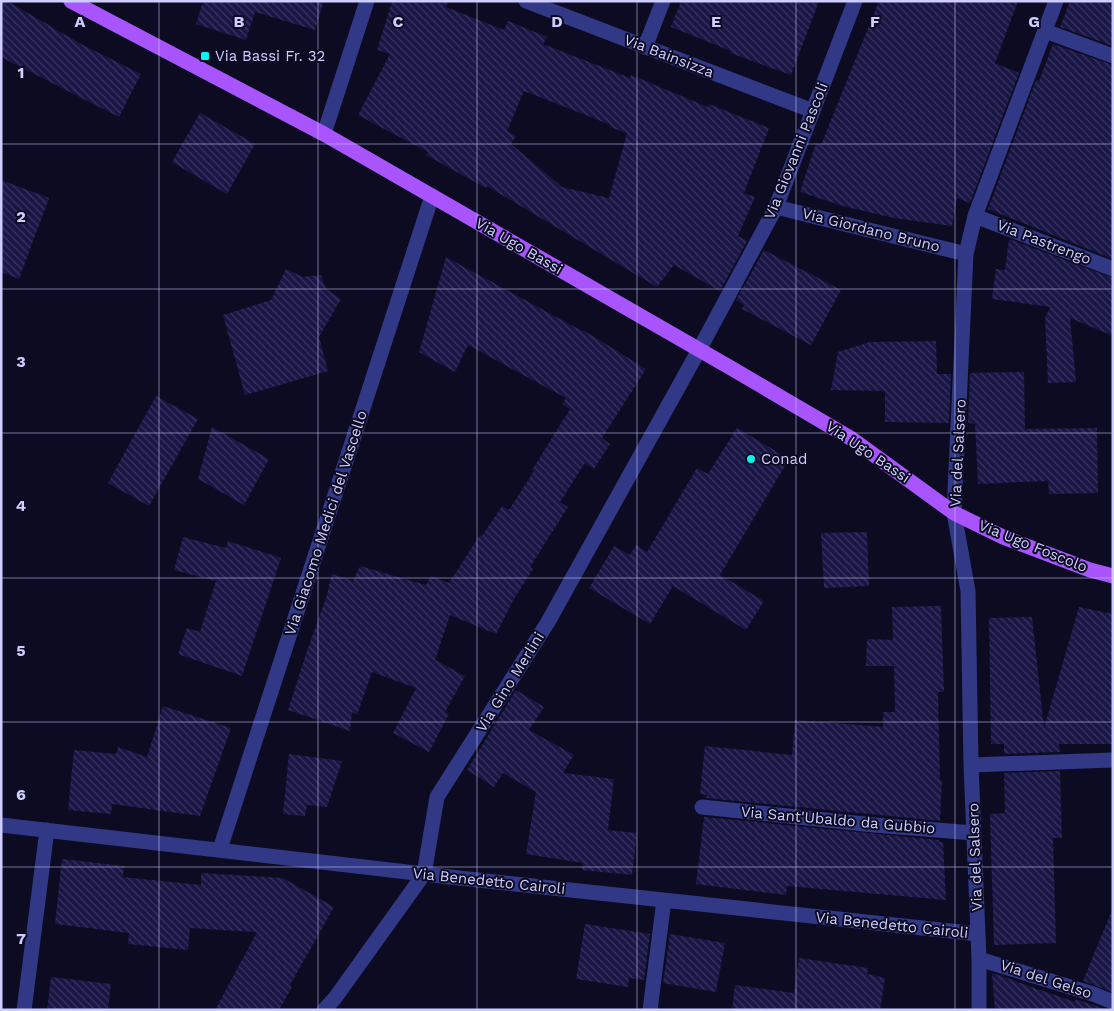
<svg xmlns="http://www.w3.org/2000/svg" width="1114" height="1011" viewBox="0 0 1114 1011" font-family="'Work Sans',sans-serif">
  <defs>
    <pattern id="building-back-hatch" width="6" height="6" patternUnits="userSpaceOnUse" patternTransform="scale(1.25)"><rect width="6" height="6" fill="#191545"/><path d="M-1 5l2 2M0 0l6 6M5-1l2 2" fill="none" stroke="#393661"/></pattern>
  </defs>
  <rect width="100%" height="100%" fill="#0c0b22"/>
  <path fill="url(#building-back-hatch)" fill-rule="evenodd" d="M 1,1 L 7,1 L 83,45 L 141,74 L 119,117 L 1,57 Z
    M 203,1 L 324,1 L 315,30 L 255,12 L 246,40 L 196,24 Z
    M 392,1 L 448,1 L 446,7 L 504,30 L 508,21 L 547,37 L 543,44 L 630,78 L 631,75 L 708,107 L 709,104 L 769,128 L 744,193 L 755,197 L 738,236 L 747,241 L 720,291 L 674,265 L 657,287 L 487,186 L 486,188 L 426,155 L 428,152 L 358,115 L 390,54 L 377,50 ZM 524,91 L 611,125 L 610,127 L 627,133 L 609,198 L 562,187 L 511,144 L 516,136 L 507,131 Z
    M 681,1 L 819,1 L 791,75 L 730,53 L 731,51 L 671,27 Z
    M 879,1 L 1018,1 L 995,63 L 1019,73 L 970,203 L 957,198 L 952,226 L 894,218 L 843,206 L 800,192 L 816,143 L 821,145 Z
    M 1070,1 L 1113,1 L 1113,46 L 1060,27 Z
    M 1053,44 L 1113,65 L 1113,259 L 988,209 L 1036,80 L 1039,81 Z
    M 200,113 L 255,144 L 227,194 L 172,162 Z
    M 1,180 L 49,198 L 19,279 L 1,272 Z
    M 1009,239 L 1113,278 L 1113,336 L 1070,318 L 1076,382 L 1048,383 L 1045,318 L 1050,307 L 992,299 L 996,269 L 1005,270 Z
    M 764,250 L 841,290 L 811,345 L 742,309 L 744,305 L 736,300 Z
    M 446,257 L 582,331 L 583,330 L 646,369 L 602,438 L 610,444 L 594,469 L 585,463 L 560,502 L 568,507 L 530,567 L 533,569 L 514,599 L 496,634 L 450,615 L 435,660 L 465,676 L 445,712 L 449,714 L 429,752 L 393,733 L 416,688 L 372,672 L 357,715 L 352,712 L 350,731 L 288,710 L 308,648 L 326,598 L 332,574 L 353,581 L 360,566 L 426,585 L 431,576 L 449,583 L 480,535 L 482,536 L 502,506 L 509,510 L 534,471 L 532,470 L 570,409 L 562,404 L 566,398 L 468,345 L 455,372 L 419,352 Z
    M 286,269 L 303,277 L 321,275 L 326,289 L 341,299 L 319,337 L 328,371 L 245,395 L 223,315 L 271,300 Z
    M 936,341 L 937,374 L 951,374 L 949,423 L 885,422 L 885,391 L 831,390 L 838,352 L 870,342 Z
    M 1024,372 L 1025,429 L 1097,428 L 1098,493 L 1049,494 L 1048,481 L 978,484 L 975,424 L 968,423 L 970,373 Z
    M 156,396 L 198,419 L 149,506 L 108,483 Z
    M 212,427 L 269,459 L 244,505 L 198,479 Z
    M 737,428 L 789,459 L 720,575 L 764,601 L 746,630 L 673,586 L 650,624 L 589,588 L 614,546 L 630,555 L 636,545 L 647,552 L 697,468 L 708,474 Z
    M 867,532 L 869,586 L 824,588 L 821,533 Z
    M 183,537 L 226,548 L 228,541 L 281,558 L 242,676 L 178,654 L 187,628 L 200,632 L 216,581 L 174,570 Z
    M 941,606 L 944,692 L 938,692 L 940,780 L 942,780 L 940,821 L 706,798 L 707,795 L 700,794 L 705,746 L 792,755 L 795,720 L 883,727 L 883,712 L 895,712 L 894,666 L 866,666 L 867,639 L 893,640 L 892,607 Z
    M 1079,607 L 1113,614 L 1113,744 L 1059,744 L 1060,752 L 1004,754 L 1004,744 L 991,744 L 989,618 L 1032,617 L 1044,728 Z
    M 516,690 L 544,707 L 529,730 L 574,755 L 563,773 L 614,779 L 608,830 L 637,833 L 632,875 L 582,870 L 583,863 L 526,854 L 536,792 L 503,773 L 494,787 L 467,770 Z
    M 163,706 L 231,728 L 200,816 L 112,804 L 111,814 L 68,810 L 74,750 L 116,754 L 118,747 L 147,757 Z
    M 289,754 L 342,761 L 327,807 L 307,805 L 305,816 L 283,814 Z
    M 1060,771 L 1062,838 L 1053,838 L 1056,943 L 994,945 L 990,814 L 1005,813 L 1004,773 Z
    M 704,817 L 939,840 L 939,842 L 943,842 L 946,900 L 787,886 L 786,895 L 696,884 Z
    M 62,859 L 124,866 L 123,877 L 201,885 L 201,873 L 283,878 L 334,907 L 290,985 L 292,987 L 279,1010 L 215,1010 L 257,932 L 190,928 L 188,950 L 128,944 L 129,933 L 55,924 Z
    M 1112,910 L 1113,910 L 1113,992 L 1083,981 Z
    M 585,924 L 650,934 L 644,980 L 629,978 L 628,987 L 576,979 Z
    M 670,934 L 725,943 L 716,992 L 663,983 Z
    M 799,958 L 868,968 L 867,974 L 885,978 L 880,1010 L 732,1010 L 735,985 L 794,993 Z
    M 992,973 L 1075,1002 L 1076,999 L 1107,1010 L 995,1010 Z
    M 51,977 L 111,984 L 108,1010 L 47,1010 Z"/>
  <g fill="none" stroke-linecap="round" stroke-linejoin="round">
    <path stroke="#313986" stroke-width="15" d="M 526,1 L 813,111
      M 1045,31 L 1113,56
      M 645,47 L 663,1
      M 324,134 L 367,1
      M 776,207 L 966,254
      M 975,216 L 1113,269
      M 971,765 L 1113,760
      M 702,807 L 874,825 L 974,833
      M 1,825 L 459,878 L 978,934
      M 220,849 L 432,196
      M 979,959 L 1093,994 L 1113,1002
      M 24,1010 L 47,830
      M 324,1010 L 335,998 L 424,874 L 437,797 L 548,622 L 699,350 L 776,207 L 855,1
      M 650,1010 L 664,900
      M 979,1010 L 979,959 L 971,765 L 968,591 L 954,513 L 966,254 L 975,216 L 1056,1"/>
    <path stroke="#a854ff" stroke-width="15" d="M 71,1 L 324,134 L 731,368 L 852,439 L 954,513 L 1003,537 L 1090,570 L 1113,576"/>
  </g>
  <path fill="none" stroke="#cdcdff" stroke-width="1" stroke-opacity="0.55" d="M 159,1 L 159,1010M 318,1 L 318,1010M 477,1 L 477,1010M 637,1 L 637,1010M 796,1 L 796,1010M 955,1 L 955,1010M 1,144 L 1113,144M 1,289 L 1113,289M 1,433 L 1113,433M 1,578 L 1113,578M 1,722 L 1113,722M 1,867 L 1113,867"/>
  <g fill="#00f8f0" stroke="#0c0b22" stroke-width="2">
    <rect x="200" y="51" width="10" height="10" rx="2.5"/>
    <circle cx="751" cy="459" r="5"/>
  </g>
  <g text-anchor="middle" stroke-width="4" stroke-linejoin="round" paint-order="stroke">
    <g font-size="15" fill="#cdcdff" stroke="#0c0b22" text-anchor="start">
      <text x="215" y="61">Via Bassi Fr. 32</text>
      <text x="761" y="464">Conad</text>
    </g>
    <g font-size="15" fill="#cdcdff" stroke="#0c0b22">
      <text transform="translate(669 56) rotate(21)" y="5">Via Bainsizza</text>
      <text transform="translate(796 151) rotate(-68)" y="5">Via Giovanni Pascoli</text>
      <text transform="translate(871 230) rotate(14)" y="5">Via Giordano Bruno</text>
      <text transform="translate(1044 242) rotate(21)" y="5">Via Pastrengo</text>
      <text transform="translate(519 246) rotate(30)" y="5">Via Ugo Bassi</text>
      <text transform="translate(868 452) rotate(34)" y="5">Via Ugo Bassi</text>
      <text transform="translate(958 453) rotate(-87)" y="5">Via del Salsero</text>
      <text transform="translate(326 523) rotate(-72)" y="5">Via Giacomo Medici del Vascello</text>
      <text transform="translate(1033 546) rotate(22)" y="5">Via Ugo Foscolo</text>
      <text transform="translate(510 682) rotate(-58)" y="5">Via Gino Merlini</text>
      <text transform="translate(838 820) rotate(5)" y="5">Via Sant'Ubaldo da Gubbio</text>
      <text transform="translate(975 857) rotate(-92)" y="5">Via del Salsero</text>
      <text transform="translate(489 881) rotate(6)" y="5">Via Benedetto Cairoli</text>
      <text transform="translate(892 925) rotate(6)" y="5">Via Benedetto Cairoli</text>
      <text transform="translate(1046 979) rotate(18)" y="5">Via del Gelso</text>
    </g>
  </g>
  <g font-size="16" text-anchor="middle" font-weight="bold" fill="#cdcdff" stroke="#0c0b22" stroke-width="4" stroke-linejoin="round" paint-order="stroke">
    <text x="80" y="27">A</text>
    <text x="239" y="27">B</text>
    <text x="398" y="27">C</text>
    <text x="557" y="27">D</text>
    <text x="716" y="27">E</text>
    <text x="875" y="27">F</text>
    <text x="1034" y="27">G</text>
    <text x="21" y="78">1</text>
    <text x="21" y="222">2</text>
    <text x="21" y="367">3</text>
    <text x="21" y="511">4</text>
    <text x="21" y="656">5</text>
    <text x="21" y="800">6</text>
    <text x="21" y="944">7</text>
  </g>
  <rect width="1114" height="1011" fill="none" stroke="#cdcdff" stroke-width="5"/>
</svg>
